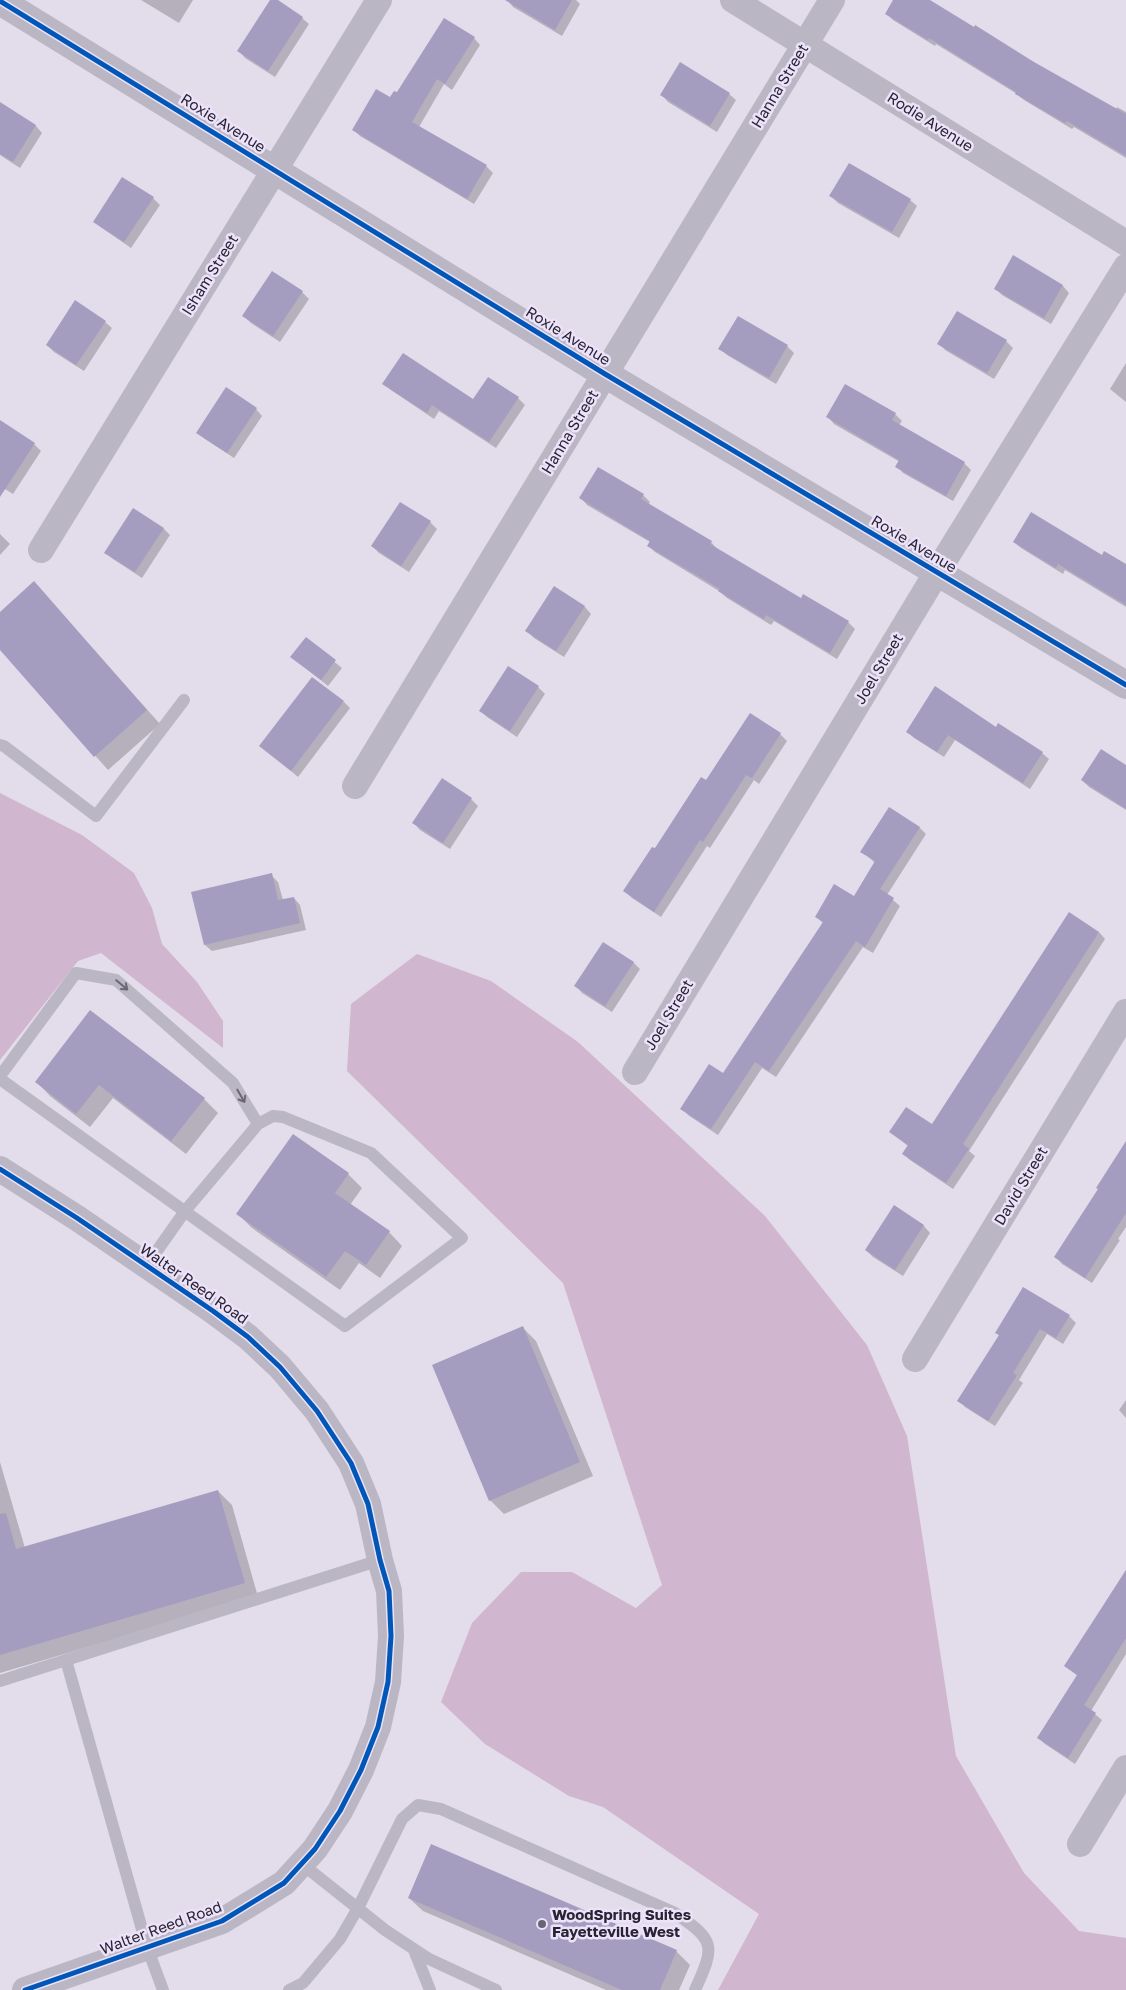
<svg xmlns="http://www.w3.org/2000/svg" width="1126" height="1990" viewBox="0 0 1126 1990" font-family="'Golos Text',sans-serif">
  <rect width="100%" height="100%" fill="#e3dceb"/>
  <path fill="#d0b6ce" d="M 0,793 L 82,835 L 134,873 L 152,908 L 162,944 L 197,982 L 223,1021 L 223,1048 L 101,953 L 78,961 L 0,1060 Z
    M 417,954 L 491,981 L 578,1042 L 765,1216 L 867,1345 L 907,1436 L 956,1756 L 1024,1873 L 1079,1931 L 1126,1938 L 1126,1990 L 718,1990 L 759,1914 L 603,1807 L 569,1796 L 485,1744 L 441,1702 L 472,1623 L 521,1572 L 572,1572 L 636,1608 L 662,1585 L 563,1283 L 347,1071 L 351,1004 Z"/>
  <path fill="#0003" d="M 141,0 L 193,0 L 179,23 Z
    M 272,0 L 275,0 L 302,18 L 309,24 L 275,77 L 245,58 L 239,51 Z
    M 507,0 L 576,0 L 580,4 L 562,36 L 513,7 Z
    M 895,0 L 927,0 L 974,29 L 1116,109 L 1117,107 L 1126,112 L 1126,158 L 1074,127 L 1072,129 L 1024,100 L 1017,94 L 936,44 L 935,46 L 893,20 L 886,13 Z
    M 474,38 L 480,45 L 452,90 L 444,84 L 419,127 L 486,166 L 493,173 L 474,204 L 360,136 L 354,130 L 391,99 Z
    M 729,94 L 736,100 L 717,132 L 668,102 L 662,95 Z
    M 0,103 L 36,126 L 42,133 L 20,168 L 0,155 Z
    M 831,196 L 910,200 L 917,206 L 899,238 L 838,203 Z
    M 153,198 L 160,205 L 131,248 L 102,228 L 95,222 Z
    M 1014,257 L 1063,286 L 1069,293 L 1051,324 L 1002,295 L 995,288 Z
    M 302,292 L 309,299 L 280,342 L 251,323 L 244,316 Z
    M 105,322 L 112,328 L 84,371 L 54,352 L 47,345 Z
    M 1006,341 L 1013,348 L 994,379 L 945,350 L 939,343 Z
    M 787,346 L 794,353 L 776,384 L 727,355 L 720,348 Z
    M 1126,363 L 1126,402 L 1110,389 Z
    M 384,383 L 474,401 L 518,398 L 525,405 L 496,448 L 439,411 L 434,419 L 391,390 Z
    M 256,409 L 262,416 L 234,458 L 205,439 L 198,433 Z
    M 895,414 L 902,421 L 899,425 L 964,463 L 971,470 L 953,501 L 903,473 L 897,466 L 900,462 L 834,424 L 828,417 Z
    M 0,431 L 34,444 L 41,451 L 13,494 L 0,486 Z
    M 643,495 L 650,502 L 648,505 L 711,542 L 718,550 L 802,600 L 804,596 L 848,622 L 855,629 L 837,659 L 774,621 L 771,625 L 727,598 L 719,591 L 655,552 L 648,545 L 650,542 L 587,505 L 581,498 Z
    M 134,509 L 164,529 L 170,535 L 142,578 L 113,559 L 106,552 Z
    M 430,522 L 437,529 L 409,572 L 379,553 L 372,546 Z
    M 0,534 L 10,544 L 0,555 Z
    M 1014,542 L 1102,557 L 1126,565 L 1126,607 L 1065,570 L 1063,574 L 1021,548 Z
    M 34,583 L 160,724 L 108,770 L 0,648 L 0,613 Z
    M 555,588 L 585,607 L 591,614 L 564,657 L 534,638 L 527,631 Z
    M 306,639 L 342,668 L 328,686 L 292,657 Z
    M 538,687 L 545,694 L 517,737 L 487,717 L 480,710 Z
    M 344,702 L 350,708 L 298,777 L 261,746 Z
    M 996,728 L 1042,753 L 1049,759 L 1030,789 L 955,740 L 944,757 L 914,738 L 907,731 Z
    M 780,734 L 787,741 L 759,784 L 754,780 L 710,848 L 707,846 L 661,917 L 632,898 L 625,891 L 706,782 Z
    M 1126,767 L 1126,810 L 1089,787 L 1082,780 Z
    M 442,780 L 471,799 L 478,806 L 450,849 L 420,830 L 414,823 Z
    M 890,808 L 920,828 L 926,834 L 887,895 L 900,906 L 873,953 L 863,947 L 776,1077 L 762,1068 L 718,1135 L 688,1115 L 682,1108 L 724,1075 L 824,924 L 817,917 L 854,897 L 875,863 L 862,851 Z
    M 271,875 L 278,882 L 283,900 L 294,898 L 300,905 L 306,930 L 212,951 L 205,945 Z
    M 1099,932 L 1105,939 L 969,1151 L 975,1156 L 953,1189 L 910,1160 L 903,1153 L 908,1146 L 890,1132 L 932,1126 Z
    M 633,962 L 640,969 L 612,1012 L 582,993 L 576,986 Z
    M 91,1012 L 204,1099 L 218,1113 L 186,1154 L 113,1098 L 90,1127 L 50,1096 L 37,1082 Z
    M 293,1136 L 348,1174 L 362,1188 L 350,1205 L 389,1232 L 402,1246 L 380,1278 L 359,1263 L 340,1290 L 252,1228 L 238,1214 Z
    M 1126,1143 L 1126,1227 L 1118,1239 L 1120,1240 L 1092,1283 L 1062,1264 L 1056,1257 L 1099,1190 Z
    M 894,1207 L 924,1226 L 930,1233 L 903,1276 L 873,1257 L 866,1250 Z
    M 1024,1289 L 1069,1316 L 1076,1323 L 1063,1344 L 1047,1334 L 1019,1380 L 1023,1383 L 995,1426 L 965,1407 L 959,1400 L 1000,1336 L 997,1333 Z
    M 522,1327 L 536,1341 L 593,1476 L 504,1514 L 490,1500 Z
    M 1126,1400 L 1126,1418 L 1119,1410 Z
    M 0,1462 L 25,1548 L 218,1491 L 232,1505 L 258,1597 L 0,1673 Z
    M 1126,1570 L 1126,1654 L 1091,1711 L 1102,1720 L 1075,1764 L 1045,1744 L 1038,1737 L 1078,1676 L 1066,1666 Z
    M 409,1898 L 676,1951 L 690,1965 L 679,1990 L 606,1990 L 423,1911 Z"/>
  <path fill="#a49dc0" d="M 270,0 L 278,0 L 303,17 L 268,71 L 237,51 Z
    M 505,0 L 572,0 L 555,30 Z
    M 893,0 L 930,0 L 974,27 L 975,25 L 1034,62 L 1126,114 L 1126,156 L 1067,121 L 1065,123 L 1015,94 L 1016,92 L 929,38 L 928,40 L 885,14 Z
    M 444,18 L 475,37 L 445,84 L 437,79 L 412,122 L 487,165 L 467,199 L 352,130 L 376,89 L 390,97 L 394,91 L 397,92 Z
    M 680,62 L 730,93 L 710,126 L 660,95 Z
    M 0,102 L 36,125 L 13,162 L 0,154 Z
    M 849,163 L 911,199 L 892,232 L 829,196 Z
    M 122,177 L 154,197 L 124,242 L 93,222 Z
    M 1013,255 L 1063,285 L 1044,318 L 994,289 Z
    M 272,271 L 303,291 L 273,336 L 242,316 Z
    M 75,300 L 106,321 L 76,365 L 46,345 Z
    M 957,311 L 1007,340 L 987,373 L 937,344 Z
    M 738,316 L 788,345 L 769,378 L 718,349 Z
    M 403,353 L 473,399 L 488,377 L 519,397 L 489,442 L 432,405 L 427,413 L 382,384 Z
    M 845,384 L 896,413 L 892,420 L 965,462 L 946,496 L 895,467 L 899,460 L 826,417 Z
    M 226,387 L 257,408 L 227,453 L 196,433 Z
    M 0,420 L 35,443 L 0,497 Z
    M 598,467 L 644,494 L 641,499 L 712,541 L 710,544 L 801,598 L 803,594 L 849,621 L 830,653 L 766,615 L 764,619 L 718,591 L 720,589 L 647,546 L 650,541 L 579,498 Z
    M 400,502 L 431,521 L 401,566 L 371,546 Z
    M 133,508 L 164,528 L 135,572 L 104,553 Z
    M 1031,512 L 1102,555 L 1104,551 L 1126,564 L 1126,605 L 1058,564 L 1056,568 L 1013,542 Z
    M 34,581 L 147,710 L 94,757 L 0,650 L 0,612 Z
    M 554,586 L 585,606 L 556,651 L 525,631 Z
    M 306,637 L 336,660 L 321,680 L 290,657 Z
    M 508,666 L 539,686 L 510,731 L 479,711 Z
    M 312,677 L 344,701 L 291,771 L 259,746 Z
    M 935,686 L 996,727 L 998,723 L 1043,752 L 1023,783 L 948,735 L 937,752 L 906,732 Z
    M 750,713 L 781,733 L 752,778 L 746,775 L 703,842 L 700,840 L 654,912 L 623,891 L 652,847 L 655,848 L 701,777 L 706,780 Z
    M 1101,749 L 1126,765 L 1126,809 L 1081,780 Z
    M 442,778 L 472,798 L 443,843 L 412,823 Z
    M 889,807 L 920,827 L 880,889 L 894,898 L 865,947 L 856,941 L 769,1071 L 755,1062 L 711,1129 L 680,1109 L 709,1064 L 723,1073 L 823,922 L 815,917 L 834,884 L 854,896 L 875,861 L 860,852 Z
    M 272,873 L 278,900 L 294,897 L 300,923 L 204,945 L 191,892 Z
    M 1069,912 L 1099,932 L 963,1144 L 969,1149 L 946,1183 L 902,1154 L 908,1145 L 889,1132 L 906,1107 L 932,1124 Z
    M 603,942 L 634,962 L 605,1006 L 574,986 Z
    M 90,1010 L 205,1098 L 171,1141 L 99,1085 L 76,1114 L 35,1082 Z
    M 293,1134 L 349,1173 L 335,1193 L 390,1231 L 366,1265 L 345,1251 L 326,1277 L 236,1214 Z
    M 1126,1141 L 1126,1213 L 1085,1278 L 1054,1257 L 1098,1189 L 1096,1188 Z
    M 894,1205 L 924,1225 L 895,1270 L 865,1250 Z
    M 1023,1287 L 1070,1315 L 1056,1338 L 1040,1329 L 1013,1373 L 1017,1375 L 988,1421 L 957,1401 L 999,1335 L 995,1333 Z
    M 523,1326 L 580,1462 L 489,1501 L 432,1365 Z
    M 218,1490 L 245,1583 L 0,1655 L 0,1514 L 6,1513 L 16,1549 Z
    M 1126,1570 L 1126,1638 L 1084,1705 L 1096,1713 L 1068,1758 L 1037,1738 L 1077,1675 L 1064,1666 Z
    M 431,1844 L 677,1950 L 660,1990 L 622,1990 L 408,1898 Z"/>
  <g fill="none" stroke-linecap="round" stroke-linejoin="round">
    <path stroke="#bbb6c3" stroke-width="12" d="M 0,745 L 4,746 L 96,816 L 184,700
      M 0,1076 L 76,973 L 116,980 L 233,1083 L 258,1124
      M 0,1079 L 345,1326 L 462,1238 L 371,1153 L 283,1117 L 273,1116 L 258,1124 L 185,1211 L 147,1265
      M 66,1660 L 147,1947 L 163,1990
      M 0,1681 L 380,1560
      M 302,1864 L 385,1930 L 429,1959 L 496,1990
      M 414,1950 L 430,1990
      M 289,1990 L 303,1983 L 340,1939 L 358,1908 L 402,1819 L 418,1805 L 441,1809 L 675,1913 C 716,1941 715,1946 695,1990"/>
    <path stroke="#bbb6c3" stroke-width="26" d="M 733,0 L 1126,243
      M 41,550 L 379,0
      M 355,786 L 832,0
      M 635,1072 L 937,572 L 1126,267
      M 0,1169 L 77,1218 L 213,1311 L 248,1337 L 280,1367 L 317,1411 L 351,1463 L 368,1504 L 380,1560 L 389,1591 L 391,1636 L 388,1682 L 378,1727 L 361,1770 L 340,1811 L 315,1849 L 284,1883 L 222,1921 L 25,1990
      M 915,1359 L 1126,1012
      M 1080,1844 L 1126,1768"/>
    <path stroke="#bbb6c3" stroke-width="28" d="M 0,1 L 605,374 L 1126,685"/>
    <g stroke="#ece2f9" stroke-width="8">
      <path id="cycleway" d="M 0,1 L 605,374 L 1126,685
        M 0,1169 L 77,1218 L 213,1311 L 248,1337 L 280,1367 L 317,1411 L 351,1463 L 368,1504 L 380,1560 L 389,1591 L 391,1636 L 388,1682 L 378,1727 L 361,1770 L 340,1811 L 315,1849 L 284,1883 L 222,1921 L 25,1990"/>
    </g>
    <use href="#cycleway" stroke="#0057b8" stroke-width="5"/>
  </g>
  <defs><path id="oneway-shaft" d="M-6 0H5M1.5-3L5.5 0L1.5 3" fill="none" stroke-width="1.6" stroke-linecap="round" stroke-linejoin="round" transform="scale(1.25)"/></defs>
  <g stroke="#6a6674">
    <use href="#oneway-shaft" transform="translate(122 985) rotate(40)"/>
    <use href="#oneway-shaft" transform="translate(241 1096) rotate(60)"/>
  </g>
  <circle fill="#696473" stroke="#ece2f9" stroke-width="2" cx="542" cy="1924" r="5"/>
  <g text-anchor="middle" stroke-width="5" stroke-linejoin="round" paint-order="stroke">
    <g font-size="15" fill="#282433" stroke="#ece2f9">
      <text transform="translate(780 86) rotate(-59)" y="5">Hanna Street</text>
      <text transform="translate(930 122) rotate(32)" y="5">Rodie Avenue</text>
      <text transform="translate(223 123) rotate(32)" y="5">Roxie Avenue</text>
      <text transform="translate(210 275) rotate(-58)" y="5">Isham Street</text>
      <text transform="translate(568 336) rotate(32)" y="5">Roxie Avenue</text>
      <text transform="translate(570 432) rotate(-59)" y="5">Hanna Street</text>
      <text transform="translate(914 544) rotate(31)" y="5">Roxie Avenue</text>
      <text transform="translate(879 669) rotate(-59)" y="5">Joel Street</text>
      <text transform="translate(669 1015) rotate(-59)" y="5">Joel Street</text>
      <text transform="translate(1021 1186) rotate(-59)" y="5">David Street</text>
      <text transform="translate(194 1284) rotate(35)" y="5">Walter Reed Road</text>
      <text transform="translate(161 1928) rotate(-20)" y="5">Walter Reed Road</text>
    </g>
    <g font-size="15" font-weight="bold" fill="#282433" stroke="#ece2f9" text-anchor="start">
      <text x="552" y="1920">WoodSpring Suites<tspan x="552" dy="17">Fayetteville West</tspan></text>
    </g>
  </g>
</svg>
